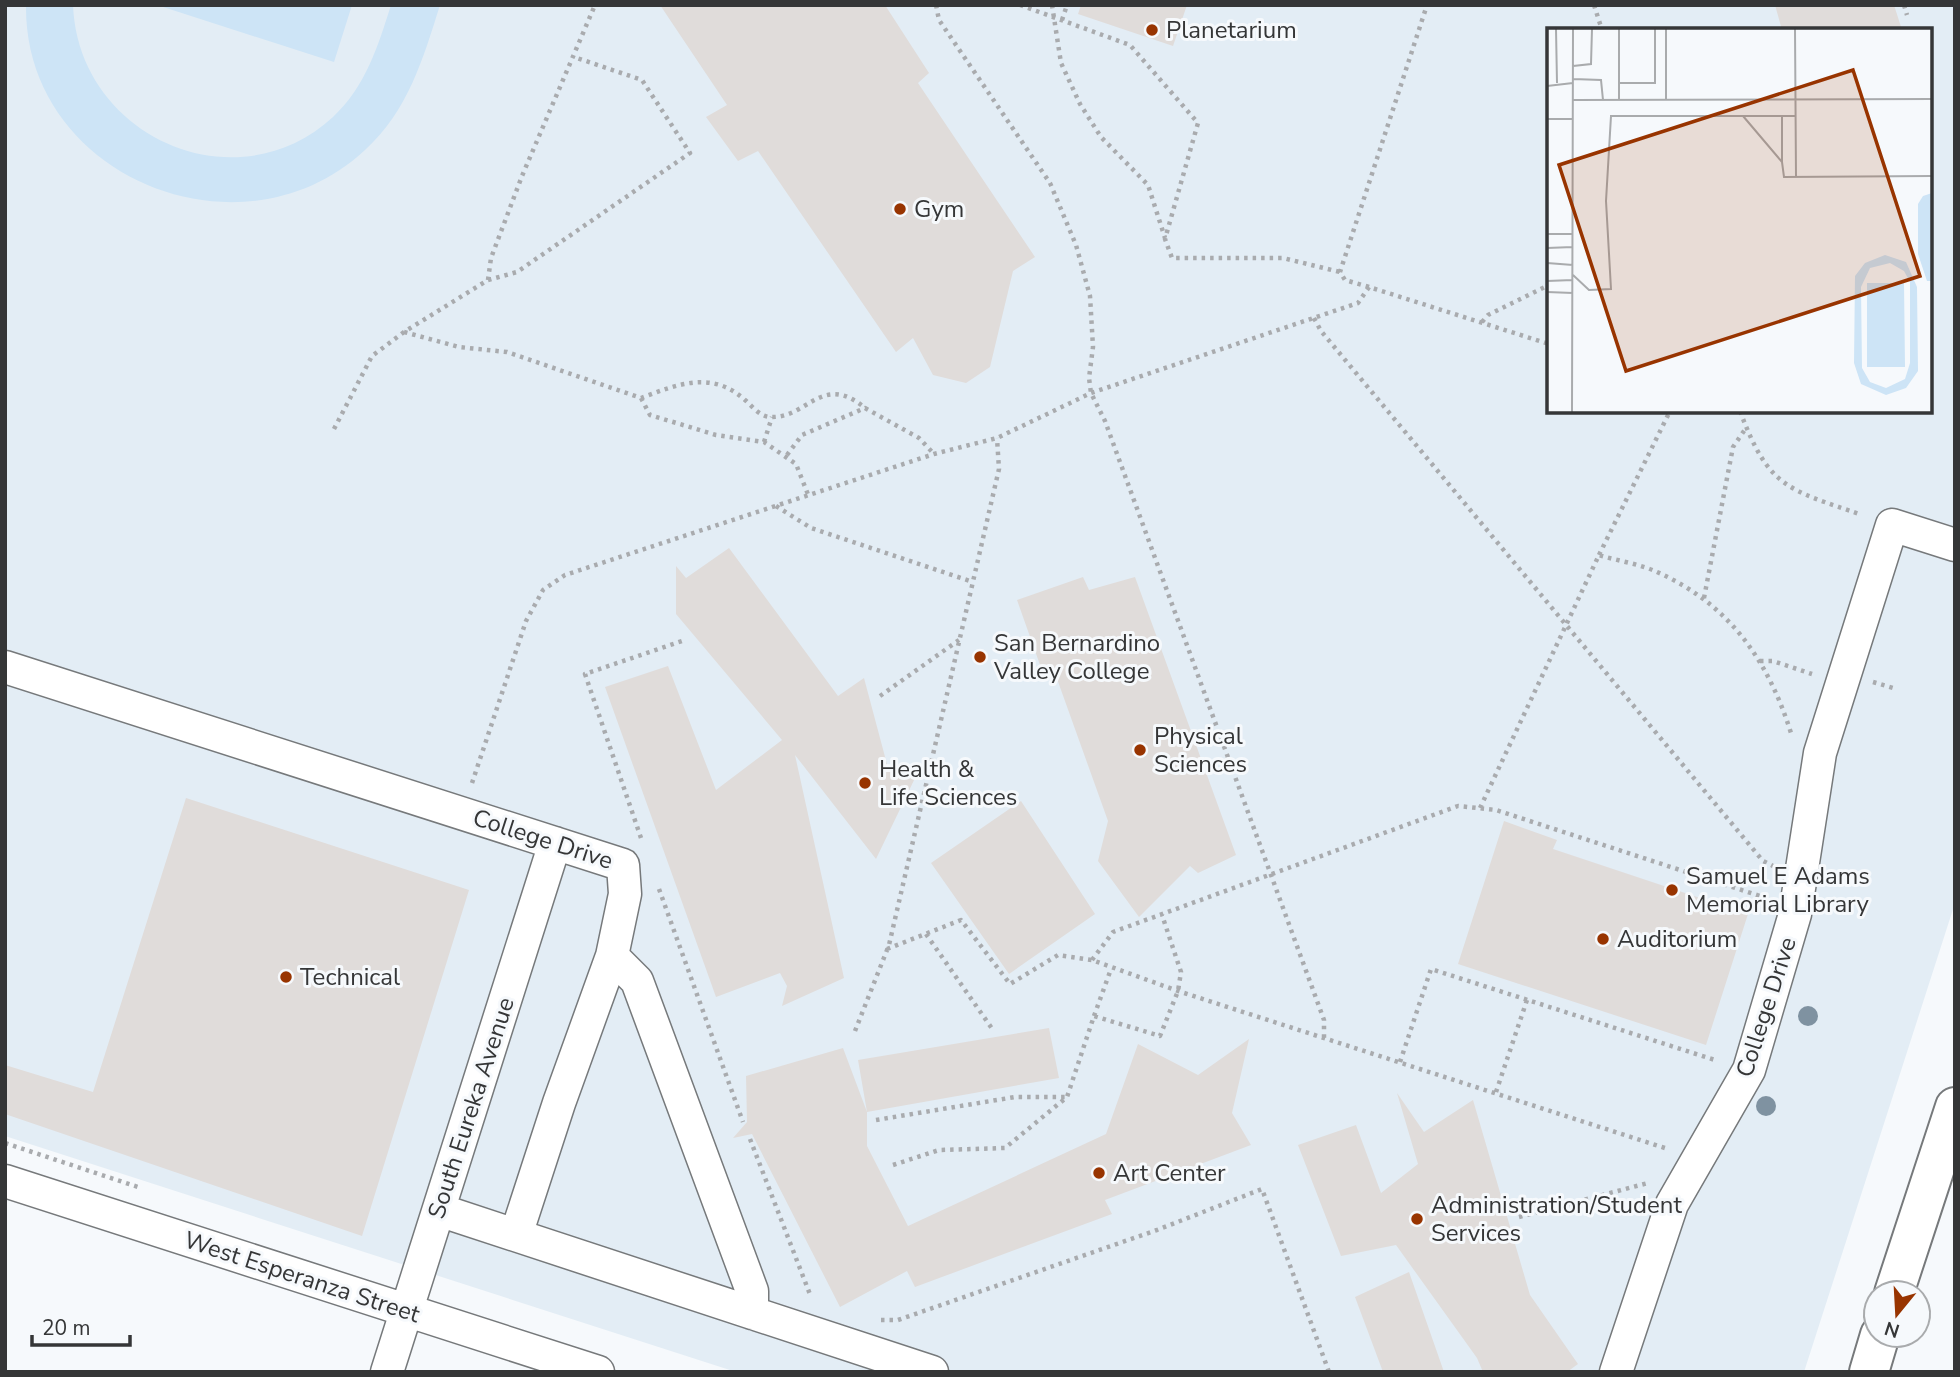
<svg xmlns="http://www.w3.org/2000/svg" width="1960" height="1377" viewBox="0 0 1960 1377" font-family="'Nunito Sans',sans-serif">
  <rect width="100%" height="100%" fill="#f6f9fc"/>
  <path fill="#e3edf5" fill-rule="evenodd" d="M 5,5 L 1955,5 L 1955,903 L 1804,1372 L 736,1372 L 5,1136 ZM 1549,30 L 1930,30 L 1930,411 L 1549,411 Z"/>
  <path fill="#cde4f6" d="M 26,5 L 73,5 C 78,136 235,207 333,117 C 366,86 378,46 391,5 L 440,5 C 423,59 408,111 365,150 C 242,265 24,178 26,5 Z
    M 157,5 L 352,5 L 334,62 Z"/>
  <path fill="#e0dcda" d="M 660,5 L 885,5 L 929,73 L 918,83 L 1035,257 L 1013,271 L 990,367 L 966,383 L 933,375 L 913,338 L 896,352 L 758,151 L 738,161 L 706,117 L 727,105 Z
    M 1081,5 L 1187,5 L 1173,46 L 1078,14 Z
    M 1775,5 L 1894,5 L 1902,30 L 1782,30 Z
    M 729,548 L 838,696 L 864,678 L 888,768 L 916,776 L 876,859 L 795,755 L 844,978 L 782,1006 L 787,986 L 780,973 L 716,997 L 605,687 L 668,666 L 716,790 L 782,740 L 676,614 L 676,566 L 686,578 Z
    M 1083,577 L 1089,590 L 1135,577 L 1236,855 L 1198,873 L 1190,866 L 1139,917 L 1098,861 L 1108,821 L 1056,676 L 1045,679 L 1017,600 Z
    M 186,798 L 469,890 L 362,1236 L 5,1114 L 5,1065 L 93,1092 Z
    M 1021,801 L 1095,914 L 1009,974 L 931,863 Z
    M 1504,821 L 1557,840 L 1553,849 L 1748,914 L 1706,1045 L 1458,964 Z
    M 1049,1028 L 1059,1078 L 867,1112 L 858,1060 Z
    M 1249,1039 L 1232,1113 L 1251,1145 L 1105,1200 L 1112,1214 L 915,1287 L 907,1271 L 840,1307 L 752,1134 L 733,1138 L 747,1122 L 746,1076 L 843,1048 L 867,1112 L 867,1146 L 908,1226 L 1106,1134 L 1138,1044 L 1198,1075 Z
    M 1397,1093 L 1424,1132 L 1473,1100 L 1530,1295 L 1578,1364 L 1567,1372 L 1483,1372 L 1477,1358 L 1396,1245 L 1341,1256 L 1298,1145 L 1356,1125 L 1381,1193 L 1418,1164 Z
    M 1409,1272 L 1444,1372 L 1383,1372 L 1355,1297 Z"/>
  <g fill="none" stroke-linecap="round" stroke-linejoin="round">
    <g stroke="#76797b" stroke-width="35">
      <path id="minor" d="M 5,667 L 623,865 L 625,894 L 612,956 L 637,981 L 752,1291 L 752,1313
        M 5,1181 L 598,1372
        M 439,1210 L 932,1372
        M 516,1235 L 559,1103 L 612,956
        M 387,1372 L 555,843
        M 1616,1372 L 1672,1204 L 1749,1070 L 1795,914 L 1820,753 L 1892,525 L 1955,545"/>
    </g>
    <g stroke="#76797b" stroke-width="42">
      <path id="major" d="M 1894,1293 L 1955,1107
        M 1869,1372 L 1880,1335"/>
    </g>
    <path stroke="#a9abae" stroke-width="4.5" stroke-dasharray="3.5 5" stroke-linecap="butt" d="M 936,5 L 939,20 L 1050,183 L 1076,245 L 1090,296 L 1093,347 L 1089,378 L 1091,393 L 1105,421 L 1324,1020 L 1324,1039
      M 1020,5 L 1130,45 L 1198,123 L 1165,239 L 1172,258 L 1283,258 L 1340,272
      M 1052,5 L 1061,63 L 1080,104 L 1101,137 L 1148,185 L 1165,238
      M 1594,5 L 1602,30
      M 1904,5 L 1907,15
      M 1062,20 L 1067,5
      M 488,280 L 517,272 L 690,153 L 642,80 L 574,57
      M 1369,287 L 1345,280 L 1340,272 L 1427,5
      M 1314,318 L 1321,331 L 1763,861 L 1773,866
      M 1482,322 L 1488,315 L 1549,285
      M 404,332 L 459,347 L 507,352 L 641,398 C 678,384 712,370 745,400 C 753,407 760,417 771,417 C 808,418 822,372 865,408
      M 641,398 L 650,415 L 716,435 L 764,442 L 796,464 L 809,497
      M 1740,411 C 1769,489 1788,489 1862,515
      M 334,429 L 372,356 L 404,332 L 488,280 L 491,258 L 522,176 L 595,5
      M 764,442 L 772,417
      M 787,455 L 802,435 L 865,408 L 919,438 L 934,454
      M 776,506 L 811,528 L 973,582
      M 1599,555 L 1670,411
      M 1704,598 L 1733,447 L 1746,428
      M 1760,661 L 1773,661 L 1812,674
      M 1873,682 L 1893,688
      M 880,696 L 959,640
      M 472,783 L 526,621 L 543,590 L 565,575 L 934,454 L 997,438 L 1091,393 L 1358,303 L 1369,287 L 1549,344
      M 1480,808 L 1599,555 C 1618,561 1640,564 1657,572 C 1729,604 1768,660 1791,733
      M 641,838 L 585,674 L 682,641
      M 659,889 L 743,1122
      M 926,934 L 993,1030
      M 887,949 L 961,920 L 1010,984 L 1058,955 L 1092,960 L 1178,991 L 1668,1149
      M 1092,960 L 1113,932 L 1458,806 L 1496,810 L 1766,898
      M 1094,1016 L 1111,969
      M 855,1031 L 889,945 L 999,469 L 997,438
      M 1400,1062 L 1431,969 L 1718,1061
      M 1496,1092 L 1527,1000
      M 876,1120 L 1015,1097 L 1066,1097
      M 750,1139 L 811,1297
      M 5,1143 L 138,1187
      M 893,1165 L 939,1150 L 1005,1148 L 1067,1097 L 1094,1016 L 1160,1036 L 1178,991 L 1181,972 L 1162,915
      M 1519,1217 L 1648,1183
      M 881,1320 L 898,1320 L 1157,1230 L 1262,1189 L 1329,1372"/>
    <use href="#minor" stroke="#fff" stroke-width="32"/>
    <use href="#major" stroke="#fff" stroke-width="38"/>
  </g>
  <g fill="#7f92a1">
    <circle cx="1808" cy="1016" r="10"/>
    <circle cx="1766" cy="1106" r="10"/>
  </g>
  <g fill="#983400" stroke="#f6f9fc" stroke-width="2.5">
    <circle cx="1152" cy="30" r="7"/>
    <circle cx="900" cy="209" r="7"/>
    <circle cx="980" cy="657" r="7"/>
    <circle cx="1140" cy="750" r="7"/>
    <circle cx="865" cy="783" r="7"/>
    <circle cx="1672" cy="890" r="7"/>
    <circle cx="1603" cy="939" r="7"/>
    <circle cx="286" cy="977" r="7"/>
    <circle cx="1099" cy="1173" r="7"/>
    <circle cx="1417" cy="1219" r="7"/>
  </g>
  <g text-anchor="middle" stroke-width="6" stroke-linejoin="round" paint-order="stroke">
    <g font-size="24" fill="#353637" stroke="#f6f9fc" text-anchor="start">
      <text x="1166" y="38">Planetarium</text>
      <text x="914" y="217">Gym</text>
      <text x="994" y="651">San Bernardino<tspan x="994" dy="28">Valley College</tspan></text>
      <text x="1154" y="744">Physical<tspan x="1154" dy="28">Sciences</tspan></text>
      <text x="879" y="777">Health &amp;<tspan x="879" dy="28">Life Sciences</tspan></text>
      <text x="1686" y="884">Samuel E Adams<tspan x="1686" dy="28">Memorial Library</tspan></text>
      <text x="1617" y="947">Auditorium</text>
      <text x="300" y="985">Technical</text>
      <text x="1113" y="1181">Art Center</text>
      <text x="1431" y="1213">Administration/Student<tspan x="1431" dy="28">Services</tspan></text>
    </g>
    <g font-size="24" fill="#353637" stroke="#f6f9fc">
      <text transform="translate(543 839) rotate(18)" y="8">College Drive</text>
      <text transform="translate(1766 1007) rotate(-72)" y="8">College Drive</text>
      <text transform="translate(471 1108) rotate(-72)" y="8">South Eureka Avenue</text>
      <text transform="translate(302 1277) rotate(18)" y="8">West Esperanza Street</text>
    </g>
  </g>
  <g transform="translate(1547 28)">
    <rect width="385" height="385" fill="#f6f9fc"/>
    <path d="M 385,165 L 385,253 L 380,253 L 371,226 L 371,176 L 376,168 ZM 338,227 L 359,234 L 370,259 L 371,343 L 359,360 L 339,367 L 314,356 L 307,335 L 308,248 L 318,235 ZM 343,235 L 357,243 L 363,254 L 363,335 L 358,351 L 339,360 L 323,354 L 315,340 L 314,259 L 323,240 ZM 320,255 L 357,255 L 358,339 L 320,339 Z" fill="#cde4f6" fill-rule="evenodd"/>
    <path fill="none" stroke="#a9abad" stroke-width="2" d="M 9,1 L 10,55M 72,1 L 72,72M 119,1 L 119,72M 248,1 L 249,149M 26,38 L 44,36 L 45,1M 26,51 L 54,52 L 56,72M 72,55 L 108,55 L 108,1M 0,58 L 26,55M 26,72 L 385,71M 196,88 L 235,134 L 237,149 L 385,148M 0,91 L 26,91M 235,134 L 235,88M 0,206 L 26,206M 0,220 L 26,219M 0,235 L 26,237M 26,247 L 42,262 L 64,261 L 59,173 L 64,88 L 248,88M 0,253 L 26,252M 0,264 L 26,265M 25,384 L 26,1"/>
    <path fill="#983400" fill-opacity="0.15" stroke="#983400" stroke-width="3.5" d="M 306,42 L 373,248 L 79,343 L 12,137 Z"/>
    <rect width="385" height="385" fill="none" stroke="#353637" stroke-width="3.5"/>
  </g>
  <rect width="1960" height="1377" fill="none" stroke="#353637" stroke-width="14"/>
  <g transform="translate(1897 1314) rotate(198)"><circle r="33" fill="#f6f9fc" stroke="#a9abad" stroke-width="2"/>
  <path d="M0-5L12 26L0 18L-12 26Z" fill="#983400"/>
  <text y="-10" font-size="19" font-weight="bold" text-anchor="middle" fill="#353637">N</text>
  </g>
  <path d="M32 1335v10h98v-10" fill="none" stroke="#353637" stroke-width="3.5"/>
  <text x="42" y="1335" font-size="21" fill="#353637" stroke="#f6f9fc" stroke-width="5" paint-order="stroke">20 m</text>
</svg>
